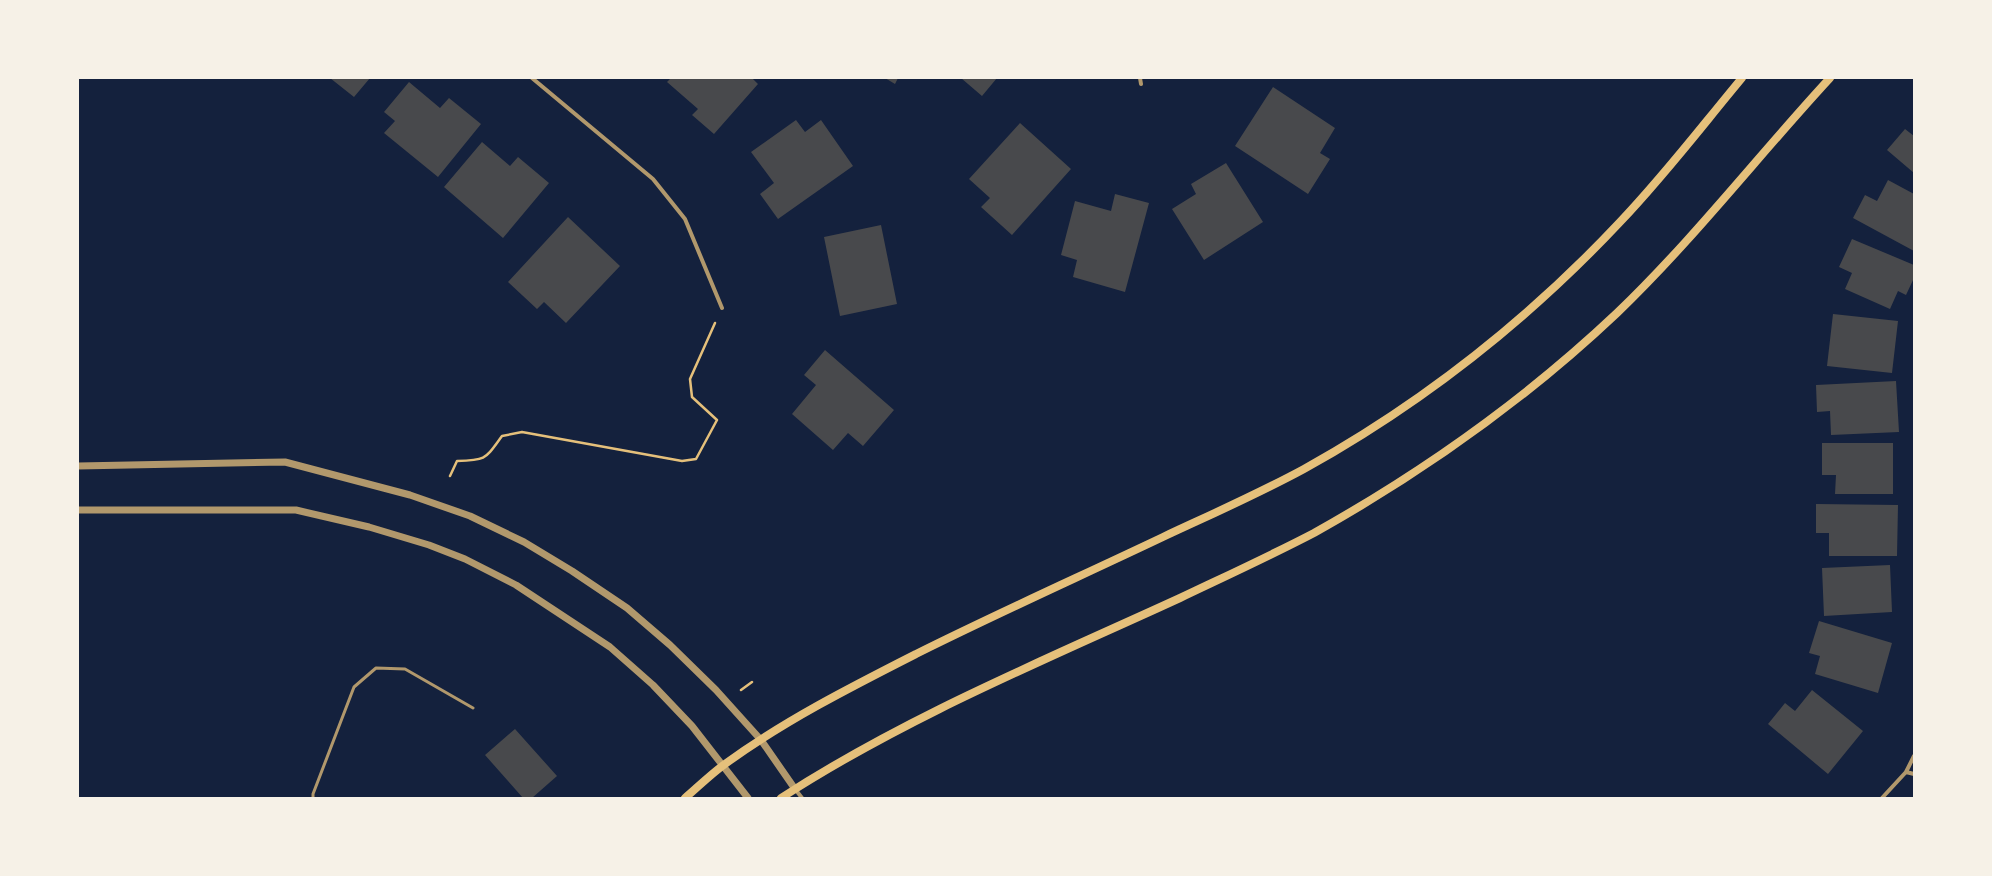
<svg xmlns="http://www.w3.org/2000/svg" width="1992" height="876" viewBox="0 0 1992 876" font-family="'Varela Round',sans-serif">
  <rect width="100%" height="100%" fill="#14213d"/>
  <path fill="#48494c" d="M 330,78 L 370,78 L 354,97 Z
    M 671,78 L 752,78 L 758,84 L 714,134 L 692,115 L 698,109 L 667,82 Z
    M 885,78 L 898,78 L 895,84 Z
    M 961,78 L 997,78 L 982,96 Z
    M 409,82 L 440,108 L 449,98 L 481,124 L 438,177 L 384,133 L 395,121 L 384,112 Z
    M 1273,87 L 1335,128 L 1320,153 L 1330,159 L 1308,194 L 1235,146 Z
    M 796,120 L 805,132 L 821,120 L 853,166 L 778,219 L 760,194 L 774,183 L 751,152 Z
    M 1020,123 L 1071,169 L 1012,235 L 981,207 L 990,198 L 969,179 Z
    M 1905,129 L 1914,136 L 1914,173 L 1887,150 Z
    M 482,142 L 510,166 L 518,157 L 549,183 L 503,238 L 444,187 Z
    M 1226,163 L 1263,222 L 1204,260 L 1172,209 L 1196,194 L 1191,184 Z
    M 1888,180 L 1914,194 L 1914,251 L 1853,218 L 1865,195 L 1877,201 Z
    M 1115,194 L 1149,203 L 1125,292 L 1073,277 L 1077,260 L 1061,255 L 1075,201 L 1111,211 Z
    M 568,217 L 620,266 L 566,323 L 544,302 L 537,309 L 508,282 Z
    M 881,225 L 897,304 L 840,316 L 824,237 Z
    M 1852,239 L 1914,265 L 1914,278 L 1906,295 L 1898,291 L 1890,309 L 1845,289 L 1852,273 L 1839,267 Z
    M 1833,314 L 1898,321 L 1892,373 L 1827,366 Z
    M 825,350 L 894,410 L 863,446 L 848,433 L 833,450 L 792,414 L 816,385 L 804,375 Z
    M 1896,381 L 1899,432 L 1831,435 L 1830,411 L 1817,412 L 1816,385 Z
    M 1822,443 L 1893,443 L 1893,494 L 1835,494 L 1836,475 L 1822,475 Z
    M 1816,504 L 1898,505 L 1897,556 L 1829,556 L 1829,533 L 1816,533 Z
    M 1890,565 L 1892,612 L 1824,616 L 1822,568 Z
    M 1819,621 L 1892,643 L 1878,693 L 1815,674 L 1820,656 L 1809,653 Z
    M 1812,690 L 1863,731 L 1828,774 L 1768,724 L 1785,703 L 1795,711 Z
    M 515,729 L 557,776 L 532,798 L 523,798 L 485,755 Z"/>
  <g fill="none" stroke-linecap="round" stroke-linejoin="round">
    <path stroke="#e5c07b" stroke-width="2.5" d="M 450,476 L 457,461 C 487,460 485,459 502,436 L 522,432 L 682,461 L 696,459 L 717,420 L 692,397 L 690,379 L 715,323
      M 741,690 L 752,682"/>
    <path stroke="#b1986c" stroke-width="3" d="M 313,798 L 313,794 L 354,687 L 376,668 L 405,669 L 473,708"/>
    <path stroke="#b1986c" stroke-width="4" d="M 532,78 L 653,179 L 685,219 L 722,308
      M 1140,78 L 1141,84
      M 1906,772 L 1914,756
      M 795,789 L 802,798
      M 1882,798 L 1906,772 L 1914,774"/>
    <path stroke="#b1986c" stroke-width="7" d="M 78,466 L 285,462 L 410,495 L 470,516 L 524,542 L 572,571 L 627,608 L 670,645 L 716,690 L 761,740 L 795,789
      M 78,510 L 296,510 L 369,527 L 429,545 L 465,559 L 516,585 L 610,647 L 653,685 L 692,726 L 748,798"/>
    <path stroke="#e5c07b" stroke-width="8" d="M 685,798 C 698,787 711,774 725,764 C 784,721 851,687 916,654 C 998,613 1081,576 1163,537 C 1210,515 1258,494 1304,469 C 1421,404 1528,320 1620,222 C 1664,176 1702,126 1742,78
      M 781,798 C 906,717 1045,660 1180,598 C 1224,577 1270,556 1314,533 C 1423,472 1526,399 1617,313 C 1693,240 1758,156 1830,78"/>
  </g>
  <rect width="1992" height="876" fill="none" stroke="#f6f1e7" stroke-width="158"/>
</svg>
